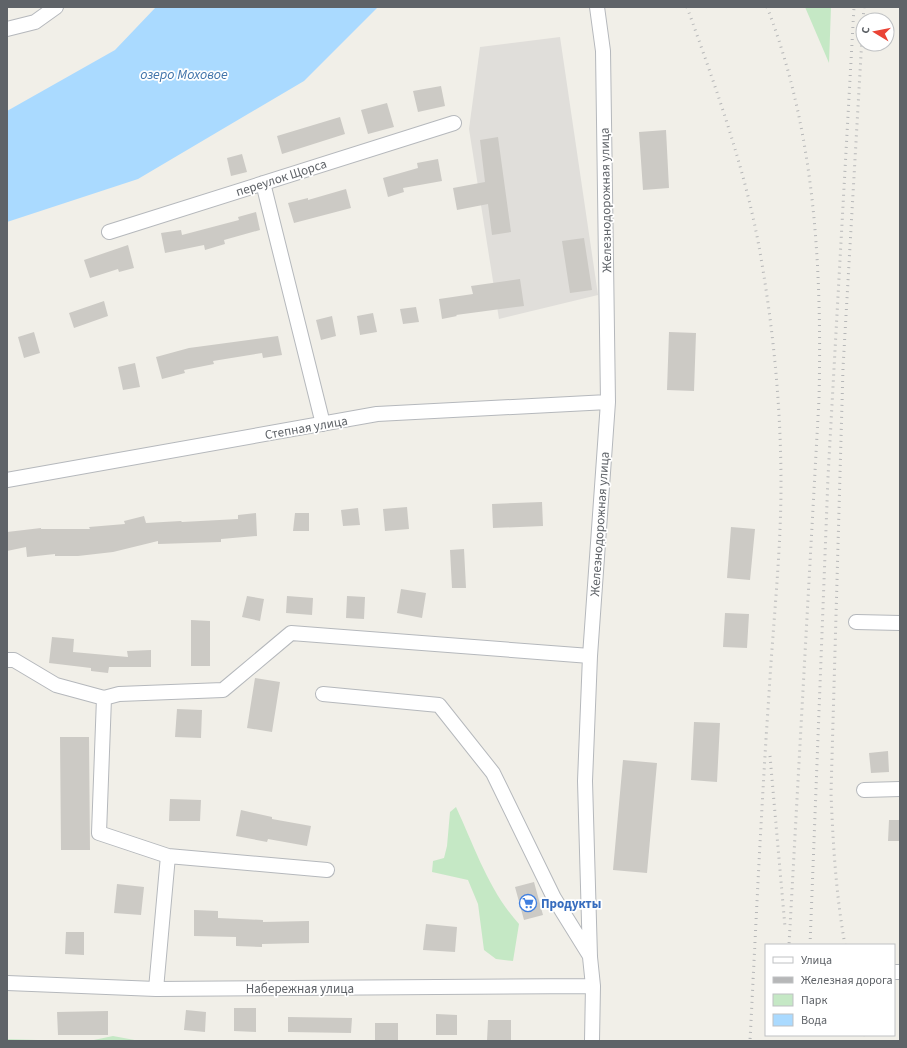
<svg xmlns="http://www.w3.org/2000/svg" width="907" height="1048" viewBox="0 0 907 1048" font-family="'Source Sans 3',sans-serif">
  <rect width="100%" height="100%" fill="#f1efe8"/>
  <path fill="#e0deda" d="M 560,37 L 598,295 L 499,319 L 469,129 L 480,47 Z"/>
  <path fill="#c5e8c5" d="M 805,7 L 831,7 L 829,63 Z
    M 456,807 C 475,848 489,891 519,924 L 513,961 L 496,959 L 484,950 L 478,904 L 468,880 L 432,872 L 433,861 L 444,858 L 447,846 L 450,812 Z
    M 113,1036 L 140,1041 L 89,1041 Z
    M 7,1039 L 69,1041 L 7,1041 Z"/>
  <path fill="#aadaff" d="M 156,7 L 378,7 L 304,81 L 138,179 L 7,222 L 7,111 L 115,50 Z"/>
  <path fill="#cccac5" d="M 441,86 L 445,106 L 418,112 L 413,91 Z
    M 387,103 L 394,127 L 368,134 L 361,110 Z
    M 340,117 L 345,134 L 282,154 L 277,136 Z
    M 666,130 L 669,188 L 643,190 L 639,132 Z
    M 498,137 L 511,232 L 492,235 L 488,204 L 457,210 L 453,188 L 485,182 L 480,140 Z
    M 242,154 L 247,172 L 231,176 L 227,158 Z
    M 438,159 L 442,181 L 403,188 L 404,192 L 388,197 L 383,178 L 418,168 L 417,163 Z
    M 346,189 L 351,208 L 294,223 L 288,203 L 308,198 L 308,200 Z
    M 256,212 L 260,230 L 224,240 L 225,244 L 205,250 L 204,245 L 165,253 L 161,233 L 181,230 L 182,235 L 239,220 L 238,217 Z
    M 584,238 L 592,290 L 570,293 L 562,241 Z
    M 128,245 L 134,268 L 119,272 L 118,269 L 90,278 L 84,260 Z
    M 520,279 L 524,306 L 456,315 L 457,316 L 442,319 L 439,299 L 473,294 L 471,286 Z
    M 104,301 L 108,316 L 74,328 L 69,313 Z
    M 416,307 L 419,322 L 403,324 L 400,309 Z
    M 373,313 L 377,332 L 360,335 L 357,316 Z
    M 332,316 L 336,336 L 321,340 L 316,320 Z
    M 34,332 L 40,353 L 24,358 L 18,337 Z
    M 669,332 L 696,333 L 694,391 L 667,390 Z
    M 278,336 L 282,355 L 263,358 L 262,353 L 213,361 L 214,364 L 184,370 L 185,373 L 162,379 L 156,357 L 189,348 Z
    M 135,363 L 140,387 L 123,390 L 118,367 Z
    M 542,502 L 543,526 L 493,528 L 492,504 Z
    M 407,507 L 409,529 L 385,531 L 383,509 Z
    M 358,508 L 360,525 L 343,526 L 341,510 Z
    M 256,513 L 257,536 L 221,539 L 221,542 L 158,544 L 158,541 L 113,552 L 78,556 L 55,556 L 55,554 L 27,557 L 26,547 L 7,551 L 7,532 L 41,528 L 41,529 L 90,529 L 89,527 L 125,524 L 124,521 L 144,516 L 146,523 L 181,521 L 182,522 L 238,519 L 238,515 Z
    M 295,513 L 309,513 L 309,531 L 293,531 Z
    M 731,527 L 755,529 L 750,580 L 727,578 Z
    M 464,549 L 466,588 L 452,588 L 450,550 Z
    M 401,589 L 426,593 L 422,618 L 397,613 Z
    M 247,596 L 264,599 L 260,621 L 242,617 Z
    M 287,596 L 313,598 L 312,615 L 286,613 Z
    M 347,596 L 365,597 L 364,619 L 346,618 Z
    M 725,613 L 749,614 L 747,648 L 723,647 Z
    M 191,620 L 210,621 L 210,666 L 191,666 Z
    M 52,637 L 74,639 L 73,652 L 128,657 L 127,651 L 151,650 L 151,667 L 109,667 L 108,673 L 91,671 L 91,668 L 49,663 Z
    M 255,678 L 280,682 L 272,732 L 247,728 Z
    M 177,709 L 202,710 L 201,738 L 175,737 Z
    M 694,722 L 720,723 L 717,782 L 691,780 Z
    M 60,737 L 89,737 L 90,850 L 61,850 Z
    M 888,751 L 889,772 L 871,773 L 869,753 Z
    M 623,760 L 657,763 L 647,873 L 613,870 Z
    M 170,799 L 201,800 L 200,821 L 169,821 Z
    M 241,810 L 272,817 L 272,819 L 311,826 L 307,846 L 268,839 L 267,842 L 236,836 Z
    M 889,820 L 900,820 L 900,841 L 888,841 Z
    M 534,882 L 543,915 L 524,920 L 515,887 Z
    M 117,884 L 144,887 L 141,915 L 114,913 Z
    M 194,910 L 218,911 L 218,918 L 263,920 L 263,922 L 309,921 L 309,943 L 262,944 L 262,947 L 236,946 L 236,937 L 194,936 Z
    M 426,924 L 457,927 L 455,952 L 423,950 Z
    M 66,932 L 84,932 L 84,955 L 65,954 Z
    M 234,1008 L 256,1008 L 256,1032 L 234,1031 Z
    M 186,1010 L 206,1012 L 205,1032 L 184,1030 Z
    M 108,1011 L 108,1035 L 58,1035 L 57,1012 Z
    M 436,1014 L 457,1015 L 457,1035 L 436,1035 Z
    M 288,1017 L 352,1018 L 351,1033 L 288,1032 Z
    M 488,1020 L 511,1020 L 511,1041 L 487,1041 Z
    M 375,1023 L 398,1023 L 398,1041 L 375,1041 Z"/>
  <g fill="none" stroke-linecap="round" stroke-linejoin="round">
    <g stroke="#b5b8bc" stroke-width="16">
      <path id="street" d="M 7,29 L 35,22 L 56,7
        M 263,183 L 323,424
        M 109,232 L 454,123
        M 7,480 L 377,414 L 608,402
        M 856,622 L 900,623
        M 7,660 L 14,660 L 56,685 L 104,698 L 119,694 L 223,690 L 291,633 L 590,656
        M 323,694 L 439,705 L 493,773 L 554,898 L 590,956
        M 104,698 L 99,833 L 168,856
        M 864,790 L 900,789
        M 894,972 L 900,972
        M 7,983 L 156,989 L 593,986
        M 156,989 L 168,856 L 327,870
        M 592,1041 L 593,986 L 590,957 L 585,781 L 590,656 L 608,402 L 603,51 L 597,7"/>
    </g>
    <use href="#street" stroke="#fff" stroke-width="14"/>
    <path stroke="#b6b7b8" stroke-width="3" stroke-dasharray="1 5" stroke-linecap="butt" d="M 687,7 C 717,91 748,176 762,264 C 774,336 781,411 781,484 C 781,554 773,624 769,694 C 761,810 756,925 750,1041
      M 767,7 C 815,131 822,267 819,399 L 789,945
      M 863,20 L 864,7
      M 770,756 L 785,927
      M 810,945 L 828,477 L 854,7
      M 845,945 C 836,895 833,844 831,793 L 843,368 L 863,20
      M 865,1035 L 866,1041
      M 783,1041 L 783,1035
      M 805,1041 L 805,1035"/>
  </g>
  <defs>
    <g id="supermarket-ring" transform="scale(0.9)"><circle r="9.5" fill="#fff" stroke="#3f7fe0" stroke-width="1.5"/><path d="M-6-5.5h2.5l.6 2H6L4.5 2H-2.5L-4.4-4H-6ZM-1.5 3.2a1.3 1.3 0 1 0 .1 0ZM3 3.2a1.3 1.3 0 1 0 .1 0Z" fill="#3f7fe0"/></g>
  </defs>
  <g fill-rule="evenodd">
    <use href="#supermarket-ring" x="528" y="903"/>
  </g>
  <g text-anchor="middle" stroke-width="3.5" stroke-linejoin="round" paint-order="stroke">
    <g font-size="13" fill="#5f6368" stroke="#fff">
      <text transform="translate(281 177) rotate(-18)" y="5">переулок Щорса</text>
      <text transform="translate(605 200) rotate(-91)" y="5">Железнодорожная улица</text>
      <text transform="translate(306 427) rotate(-10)" y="5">Степная улица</text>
      <text transform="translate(599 524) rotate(-86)" y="5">Железнодорожная улица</text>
      <text x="300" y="993">Набережная улица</text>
    </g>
    <g font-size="13" font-weight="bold" fill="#366cbe" stroke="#fff" text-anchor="start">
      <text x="541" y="908">Продукты</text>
    </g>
    <g font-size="14" font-style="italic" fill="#4174aa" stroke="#fff">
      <text x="184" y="79">озеро Моховое</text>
    </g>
  </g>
  <rect width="907" height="1048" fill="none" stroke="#5f6368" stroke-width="16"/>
  <rect x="765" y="944" width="130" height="92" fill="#ffffff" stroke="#bfc1c3"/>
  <rect x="773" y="957" width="20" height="6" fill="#ffffff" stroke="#bfc1c3"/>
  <text x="801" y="964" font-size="12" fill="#5f6368">Улица</text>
  <rect x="773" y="977" width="20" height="6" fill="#b6b7b8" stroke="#bfc1c3"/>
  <text x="801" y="984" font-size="12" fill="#5f6368">Железная дорога</text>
  <rect x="773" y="994" width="20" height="12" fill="#c5e8c5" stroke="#bfc1c3"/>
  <text x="801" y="1004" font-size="12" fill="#5f6368">Парк</text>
  <rect x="773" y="1014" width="20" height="12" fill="#aadaff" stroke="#bfc1c3"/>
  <text x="801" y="1024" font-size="12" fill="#5f6368">Вода</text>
  <g transform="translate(875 32) rotate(280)"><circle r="19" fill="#ffffff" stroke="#bfc1c3"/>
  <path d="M0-3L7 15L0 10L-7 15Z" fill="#ea4335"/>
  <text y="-6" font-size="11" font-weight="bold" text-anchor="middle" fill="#5f6368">С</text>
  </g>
</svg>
